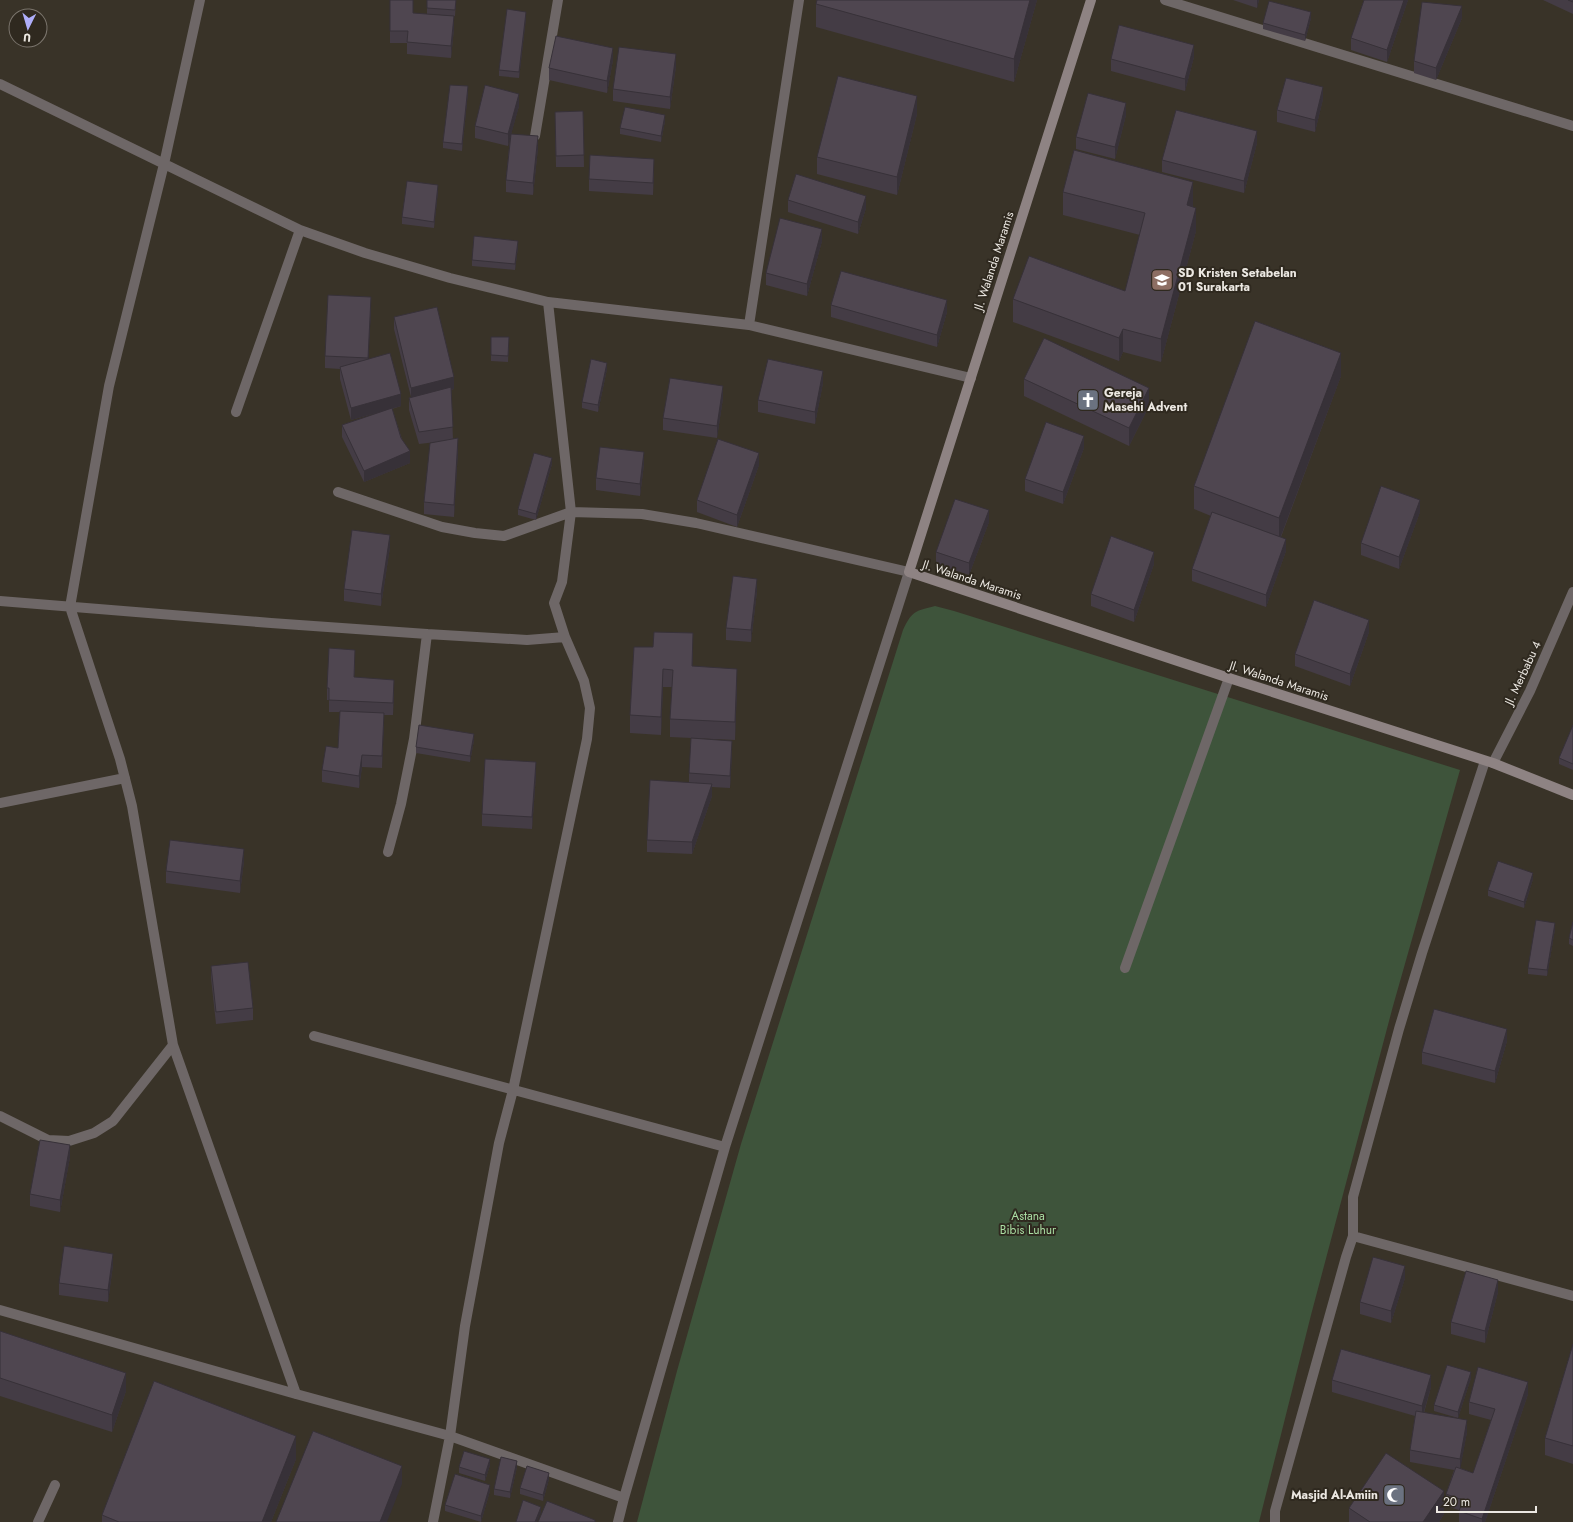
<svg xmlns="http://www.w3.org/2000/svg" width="1573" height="1522" viewBox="0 0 1573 1522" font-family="Jost,sans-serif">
  <rect width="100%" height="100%" fill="#393328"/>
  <path fill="#3e543b" d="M 935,606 L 954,611 L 1460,770 L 1393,1006 L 1311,1315 L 1259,1522 L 637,1522 L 677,1371 L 741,1144 L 903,630 C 912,611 915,611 935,606 Z"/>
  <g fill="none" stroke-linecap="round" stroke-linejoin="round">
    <path stroke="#6e6767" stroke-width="10" d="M 1125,968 L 1229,678
      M 38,1522 L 55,1485"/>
    <path stroke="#6e6767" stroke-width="10" d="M 200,0 L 164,164 L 109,386 L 70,607 L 120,759 L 132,806 L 173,1045 L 296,1394
      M 1165,0 L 1573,126
      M 0,84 L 300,230 L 365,253 L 450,278 L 548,302 L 749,325 L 971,378
      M 535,136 L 558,0
      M 749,325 L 799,0
      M 236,412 L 300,230
      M 338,492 L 442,527 L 475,533 L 504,536 L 571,512 L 548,302
      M 0,601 L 271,623 L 427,634 L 527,640 L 565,637 L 554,603 L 562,582 L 571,512 L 642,514 L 696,523 L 909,572 L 725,1147 L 624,1498 L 618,1522
      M 1493,763 L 1530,691 L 1573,592
      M 0,803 L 125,778
      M 388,852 L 401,804 L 414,739 L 427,634
      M 314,1036 L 725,1147
      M 0,1116 L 48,1140 L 69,1141 L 94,1133 L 113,1121 L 173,1045
      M 1353,1236 L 1573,1296
      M 0,1310 L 296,1394 L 450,1436 L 624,1498
      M 433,1522 L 450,1436 L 465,1326 L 499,1143 L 513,1090 L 587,739 L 590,708 L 584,681 L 565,637
      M 1275,1522 L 1275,1511 L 1346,1257 L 1353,1236 L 1353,1197 L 1399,1029 L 1422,953 L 1485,761"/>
    <path stroke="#8e8383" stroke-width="10" d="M 1091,0 L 909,572 L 1229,678 L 1493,763 L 1573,795"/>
  </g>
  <path fill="#443c45" d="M 456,0 L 455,16 L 427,14 L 427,8 Z
    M 817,0 L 1037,0 L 1014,82 L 816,27 L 816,4 Z
    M 1233,0 L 1259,0 L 1257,8 Z
    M 1364,0 L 1408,0 L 1387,62 L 1351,50 L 1351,38 Z
    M 1543,0 L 1573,0 L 1573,14 Z
    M 413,13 L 454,28 L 451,58 L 407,54 L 407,43 L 390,43 L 390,31 Z
    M 526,18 L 519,78 L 499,76 L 499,70 Z
    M 1311,18 L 1305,41 L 1263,29 L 1263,23 Z
    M 1462,18 L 1436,80 L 1414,73 L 1414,61 Z
    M 1194,57 L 1185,91 L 1111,71 L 1111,59 Z
    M 613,60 L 607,93 L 549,80 L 549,68 Z
    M 676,66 L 670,109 L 613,101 L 613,89 Z
    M 468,92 L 462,151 L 443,148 L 443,142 Z
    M 1323,99 L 1315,132 L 1277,122 L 1277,110 Z
    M 519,106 L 511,134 L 538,148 L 533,195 L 506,192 L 506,180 L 510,137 L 508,146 L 475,138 L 475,126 Z
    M 583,111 L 584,167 L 556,167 L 555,112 Z
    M 917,114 L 897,195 L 817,174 L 817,157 Z
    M 1126,115 L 1115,159 L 1076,149 L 1076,137 Z
    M 665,121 L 661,142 L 620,134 L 620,128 Z
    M 1257,143 L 1244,193 L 1162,172 L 1162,160 Z
    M 654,171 L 653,195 L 589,191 L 589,179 Z
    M 438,191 L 434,228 L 402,224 L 402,217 Z
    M 1063,192 L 1193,205 L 1193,207 L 1196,231 L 1161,362 L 1123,352 L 1119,361 L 1013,322 L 1013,299 L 1125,291 L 1140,235 L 1063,215 Z
    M 788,200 L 866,208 L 858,234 L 788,212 Z
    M 822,241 L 807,296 L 766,285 L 766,273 Z
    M 518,247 L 515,270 L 472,266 L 472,260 Z
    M 831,305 L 947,312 L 937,347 L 831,317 Z
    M 371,309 L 368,359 L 401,406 L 392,409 L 410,463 L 364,482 L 342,437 L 342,425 L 384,411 L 351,420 L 340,379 L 340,369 L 325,368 L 325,356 Z
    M 394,317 L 454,389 L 451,390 L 453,439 L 458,450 L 454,517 L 424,514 L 424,502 L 436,442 L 419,444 L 409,410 L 409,398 L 411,397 L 394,329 Z
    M 491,337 L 509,337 L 508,362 L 491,361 Z
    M 607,369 L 598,412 L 582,408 L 582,402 Z
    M 1341,376 L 1281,537 L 1286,551 L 1266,607 L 1192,581 L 1192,569 L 1211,516 L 1194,509 L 1194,486 Z
    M 1024,379 L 1149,406 L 1129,446 L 1024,396 Z
    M 823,383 L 815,424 L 758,412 L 758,400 Z
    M 723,398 L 717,438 L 663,430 L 663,418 Z
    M 1084,448 L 1063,504 L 1025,491 L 1025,479 Z
    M 552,464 L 536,520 L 518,515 L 518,509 Z
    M 644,464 L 640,496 L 596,490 L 596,478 Z
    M 759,465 L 737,527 L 697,512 L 697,500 Z
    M 1420,512 L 1399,569 L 1361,555 L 1361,543 Z
    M 989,522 L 969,575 L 936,564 L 936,552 Z
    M 390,547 L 381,606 L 344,601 L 344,589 Z
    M 1154,564 L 1134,622 L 1091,606 L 1091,594 Z
    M 757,591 L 751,642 L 726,640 L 726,628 Z
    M 1369,632 L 1350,686 L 1295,666 L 1295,654 Z
    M 634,647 L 693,651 L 692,666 L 737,687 L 735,740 L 670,737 L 670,719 L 672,687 L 663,687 L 661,735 L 630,733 L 630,715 Z
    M 355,662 L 354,677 L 394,692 L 393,715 L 384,715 L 382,768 L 362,767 L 359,788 L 322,782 L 322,770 L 338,748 L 340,712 L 329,712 L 329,700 L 327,700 L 327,688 Z
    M 1573,725 L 1573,770 L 1559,764 L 1559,758 Z
    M 474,740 L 470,762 L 416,753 L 416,747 Z
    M 732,753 L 730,788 L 712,787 L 712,796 L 692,854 L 647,852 L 647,840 L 689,782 L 689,773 Z
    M 536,774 L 532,829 L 482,826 L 482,814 Z
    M 244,861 L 240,893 L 166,883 L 166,871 Z
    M 1533,879 L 1524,908 L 1488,896 L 1488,890 Z
    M 1573,922 L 1573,946 L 1569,944 L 1569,938 Z
    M 1555,929 L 1547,976 L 1528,974 L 1528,968 Z
    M 211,966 L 253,1008 L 253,1020 L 216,1024 L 211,978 Z
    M 1507,1041 L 1495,1083 L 1422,1064 L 1422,1052 Z
    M 70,1157 L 60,1212 L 30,1206 L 30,1194 Z
    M 113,1265 L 108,1302 L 59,1295 L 59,1283 Z
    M 1405,1278 L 1391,1323 L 1360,1314 L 1360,1302 Z
    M 1498,1292 L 1485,1343 L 1451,1334 L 1451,1322 Z
    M 0,1331 L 126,1391 L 112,1432 L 0,1396 Z
    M 1573,1344 L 1573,1464 L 1545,1455 L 1545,1438 Z
    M 1471,1378 L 1458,1418 L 1434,1411 L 1434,1405 Z
    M 1332,1380 L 1431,1387 L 1424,1413 L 1467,1432 L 1460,1468 L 1473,1473 L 1491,1420 L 1469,1414 L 1469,1402 L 1528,1394 L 1485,1522 L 1459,1522 L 1459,1510 L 1446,1506 L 1446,1494 L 1454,1470 L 1410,1462 L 1410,1450 L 1415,1416 L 1332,1392 Z
    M 296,1459 L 271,1522 L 102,1522 L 102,1515 Z
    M 490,1465 L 485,1481 L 459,1473 L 459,1467 Z
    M 517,1467 L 510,1498 L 494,1495 L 494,1489 Z
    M 549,1479 L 543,1501 L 520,1494 L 520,1488 Z
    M 490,1491 L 481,1522 L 445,1511 L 445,1505 Z
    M 1349,1508 L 1444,1514 L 1439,1522 L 1349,1522 Z"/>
  <path fill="#373138" d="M 1030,0 L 1037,0 L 1014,82 L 1014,59 Z
    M 1257,0 L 1259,0 L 1257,8 Z
    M 1404,0 L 1408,0 L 1387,62 L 1387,50 Z
    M 1462,6 L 1462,18 L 1436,80 L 1436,68 Z
    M 526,12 L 526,18 L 519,78 L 519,72 Z
    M 1311,12 L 1311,18 L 1305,41 L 1305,35 Z
    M 454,16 L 454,28 L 451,58 L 451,46 Z
    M 1194,45 L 1194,57 L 1185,91 L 1185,79 Z
    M 613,48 L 613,60 L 607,93 L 607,81 Z
    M 676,54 L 676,66 L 670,109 L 670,97 Z
    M 468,86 L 468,92 L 462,151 L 462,144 Z
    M 1323,87 L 1323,99 L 1315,132 L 1315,120 Z
    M 519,94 L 519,106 L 508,146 L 508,134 Z
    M 917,96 L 917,114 L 897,195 L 897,177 Z
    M 1126,103 L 1126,115 L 1115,159 L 1115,147 Z
    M 665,115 L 665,121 L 661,142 L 661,136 Z
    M 1257,131 L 1257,143 L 1244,193 L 1244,181 Z
    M 538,136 L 538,148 L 533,195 L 533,183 Z
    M 654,159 L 654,171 L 653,195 L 653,183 Z
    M 1193,182 L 1193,205 L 1187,228 L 1187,205 Z
    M 438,185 L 438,191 L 434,228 L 434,222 Z
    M 866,196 L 866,208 L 858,234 L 858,222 Z
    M 1196,208 L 1196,231 L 1161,362 L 1161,339 Z
    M 822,229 L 822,241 L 807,296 L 807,284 Z
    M 518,241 L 518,247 L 515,270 L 515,264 Z
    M 371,297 L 371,309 L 368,370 L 368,358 Z
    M 947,300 L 947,312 L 937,347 L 937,335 Z
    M 1123,329 L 1123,352 L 1119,361 L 1119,338 Z
    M 1341,353 L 1341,376 L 1279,541 L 1279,518 Z
    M 607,363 L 607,369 L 598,412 L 598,405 Z
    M 823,371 L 823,383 L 815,424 L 815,412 Z
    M 454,377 L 454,389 L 411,400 L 411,388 Z
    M 723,386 L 723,398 L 717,438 L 717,426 Z
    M 1149,388 L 1149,406 L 1129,446 L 1129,428 Z
    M 401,394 L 401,406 L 351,420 L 351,408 Z
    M 1084,436 L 1084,448 L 1063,504 L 1063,492 Z
    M 458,438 L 458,450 L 454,517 L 454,505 Z
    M 410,451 L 410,463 L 364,482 L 364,471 Z
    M 644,452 L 644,464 L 640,496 L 640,484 Z
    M 759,453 L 759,465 L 737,527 L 737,515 Z
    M 552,458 L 552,464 L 536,520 L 536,514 Z
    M 1420,500 L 1420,512 L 1399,569 L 1399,557 Z
    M 989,510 L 989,522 L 969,575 L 969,563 Z
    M 390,535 L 390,547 L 381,606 L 381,594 Z
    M 1286,539 L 1286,551 L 1266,607 L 1266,595 Z
    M 1154,552 L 1154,564 L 1134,622 L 1134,610 Z
    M 757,579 L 757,591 L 751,642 L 751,630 Z
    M 1369,620 L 1369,632 L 1350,686 L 1350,674 Z
    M 693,633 L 693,651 L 692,684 L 692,666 Z
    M 663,669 L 663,687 L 661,735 L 661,717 Z
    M 737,669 L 737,687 L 735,740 L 735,722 Z
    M 394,680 L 394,692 L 393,715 L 393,703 Z
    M 384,713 L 384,725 L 382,768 L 382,756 Z
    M 474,734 L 474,740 L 470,762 L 470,756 Z
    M 732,741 L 732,753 L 730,788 L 730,776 Z
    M 362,755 L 362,767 L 359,788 L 359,776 Z
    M 536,762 L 536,774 L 532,829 L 532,817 Z
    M 712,784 L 712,796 L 692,854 L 692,842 Z
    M 244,849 L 244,861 L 240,893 L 240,881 Z
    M 1533,873 L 1533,879 L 1524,908 L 1524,902 Z
    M 1555,923 L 1555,929 L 1547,976 L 1547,970 Z
    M 1507,1029 L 1507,1041 L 1495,1083 L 1495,1071 Z
    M 70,1145 L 70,1157 L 60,1212 L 60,1200 Z
    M 113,1254 L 113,1265 L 108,1302 L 108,1290 Z
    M 1405,1266 L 1405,1278 L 1391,1323 L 1391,1311 Z
    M 1498,1280 L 1498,1292 L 1485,1343 L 1485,1331 Z
    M 1471,1372 L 1471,1378 L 1458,1418 L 1458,1412 Z
    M 126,1373 L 126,1391 L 112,1432 L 112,1415 Z
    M 1431,1375 L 1431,1387 L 1422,1418 L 1422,1406 Z
    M 1528,1382 L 1528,1394 L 1485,1522 L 1482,1522 L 1482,1519 Z
    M 1467,1420 L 1467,1432 L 1460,1471 L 1460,1459 Z
    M 296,1436 L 296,1459 L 271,1522 L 262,1522 Z
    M 490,1459 L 490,1465 L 485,1481 L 485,1475 Z
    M 517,1461 L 517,1467 L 510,1498 L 510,1492 Z
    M 402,1466 L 402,1484 L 387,1522 L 380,1522 Z
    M 549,1473 L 549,1479 L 543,1501 L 543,1495 Z
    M 490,1485 L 490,1491 L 481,1522 L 481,1516 Z
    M 1444,1491 L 1444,1514 L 1439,1522 L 1423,1522 Z
    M 541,1507 L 541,1513 L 537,1522 L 535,1522 Z"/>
  <path fill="#4f4650" stroke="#373138" d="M 390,0 L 413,0 L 413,13 L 454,16 L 451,46 L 407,42 L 408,31 L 390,31 Z
    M 427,0 L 456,0 L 455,10 L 427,8 Z
    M 817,0 L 1030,0 L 1014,59 L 816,4 Z
    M 1364,0 L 1404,0 L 1387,50 L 1351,38 Z
    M 1568,0 L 1573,0 L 1573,2 Z
    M 1269,1 L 1311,12 L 1305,35 L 1263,23 Z
    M 1422,2 L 1462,6 L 1436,68 L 1414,61 Z
    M 507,9 L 526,12 L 519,72 L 499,70 Z
    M 1119,25 L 1194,45 L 1185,79 L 1111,59 Z
    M 556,36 L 613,48 L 607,81 L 549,68 Z
    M 619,47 L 676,54 L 670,97 L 613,89 Z
    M 838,76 L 917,96 L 897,177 L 817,157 Z
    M 1286,78 L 1323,87 L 1315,120 L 1277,110 Z
    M 450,85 L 468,86 L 462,144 L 443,142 Z
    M 485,85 L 519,94 L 508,134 L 475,126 Z
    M 1088,93 L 1126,103 L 1115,147 L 1076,137 Z
    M 625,107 L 665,115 L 661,136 L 620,128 Z
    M 1176,110 L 1257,131 L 1244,181 L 1162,160 Z
    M 583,111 L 584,155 L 556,156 L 555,112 Z
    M 511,134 L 538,136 L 533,183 L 506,180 Z
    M 1074,150 L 1193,182 L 1187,205 L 1196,208 L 1161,339 L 1123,329 L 1119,338 L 1013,299 L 1029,256 L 1125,291 L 1145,213 L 1063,192 Z
    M 590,155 L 654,159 L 653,183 L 589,179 Z
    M 796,174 L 866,196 L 858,222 L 788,200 Z
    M 407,181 L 438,185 L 434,222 L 402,217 Z
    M 780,218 L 822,229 L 807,284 L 766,273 Z
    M 474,236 L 518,241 L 515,264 L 472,260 Z
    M 841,271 L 947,300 L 937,335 L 831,305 Z
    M 328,295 L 371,297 L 368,358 L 325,356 Z
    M 437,307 L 454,377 L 411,388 L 394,317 Z
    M 1255,321 L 1341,353 L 1279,518 L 1194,486 Z
    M 491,337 L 509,337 L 508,356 L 491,355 Z
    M 1044,338 L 1149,388 L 1129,428 L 1024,379 Z
    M 390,353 L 401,394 L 351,408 L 340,367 Z
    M 591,359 L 607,363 L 598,405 L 582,402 Z
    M 768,359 L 823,371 L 815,412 L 758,400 Z
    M 670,378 L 723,386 L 717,426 L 663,418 Z
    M 451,387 L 453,427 L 419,432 L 409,398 Z
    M 392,408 L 401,438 L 410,451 L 364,471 L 342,425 Z
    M 1046,422 L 1084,436 L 1063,492 L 1025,479 Z
    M 458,438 L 454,505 L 424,502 L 430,443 Z
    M 718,439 L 759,453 L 737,515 L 697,500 Z
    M 600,447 L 644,452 L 640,484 L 596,478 Z
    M 534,453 L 552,458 L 536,514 L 518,509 Z
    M 1381,486 L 1420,500 L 1399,557 L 1361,543 Z
    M 955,499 L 989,510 L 969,563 L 936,552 Z
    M 1212,512 L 1286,539 L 1266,595 L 1192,569 Z
    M 352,530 L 390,535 L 381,594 L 344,589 Z
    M 1111,536 L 1154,552 L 1134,610 L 1091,594 Z
    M 733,576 L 757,579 L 751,630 L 726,628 Z
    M 1314,600 L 1369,620 L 1350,674 L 1295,654 Z
    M 654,632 L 693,633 L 692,666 L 737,669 L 735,722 L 670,719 L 673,670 L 663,669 L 661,717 L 630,715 L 634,647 L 653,647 Z
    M 329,648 L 355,650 L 354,677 L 394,680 L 393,703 L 329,700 L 329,688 L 327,688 Z
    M 340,711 L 384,713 L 382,756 L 362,755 L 359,776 L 322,770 L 326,746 L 338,748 Z
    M 419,725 L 474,734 L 470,756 L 416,747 Z
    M 1573,725 L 1573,764 L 1559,758 Z
    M 691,738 L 732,741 L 730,776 L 689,773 Z
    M 485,759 L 536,762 L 532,817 L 482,814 Z
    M 650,780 L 712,784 L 692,842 L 647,840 Z
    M 170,840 L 244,849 L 240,881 L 166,871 Z
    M 1498,861 L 1533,873 L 1524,902 L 1488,890 Z
    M 1536,920 L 1555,923 L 1547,970 L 1528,968 Z
    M 1573,922 L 1573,940 L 1569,938 Z
    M 248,962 L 253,1008 L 216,1012 L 211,966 Z
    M 1434,1009 L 1507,1029 L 1495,1071 L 1422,1052 Z
    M 40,1140 L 70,1145 L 60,1200 L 30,1194 Z
    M 64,1246 L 113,1254 L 108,1290 L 59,1283 Z
    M 1373,1257 L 1405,1266 L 1391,1311 L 1360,1302 Z
    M 1466,1271 L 1498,1280 L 1485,1331 L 1451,1322 Z
    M 0,1331 L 126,1373 L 112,1415 L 0,1378 Z
    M 1573,1344 L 1573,1446 L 1545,1438 Z
    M 1341,1349 L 1431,1375 L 1422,1406 L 1332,1380 Z
    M 1447,1365 L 1471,1372 L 1458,1412 L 1434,1405 Z
    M 1478,1367 L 1528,1382 L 1482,1519 L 1459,1511 L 1463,1500 L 1446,1494 L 1456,1467 L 1473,1473 L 1495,1409 L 1469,1402 Z
    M 154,1381 L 296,1436 L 262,1522 L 119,1522 L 102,1515 Z
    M 1416,1411 L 1467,1420 L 1460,1459 L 1410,1450 Z
    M 313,1431 L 402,1466 L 380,1522 L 276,1522 Z
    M 464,1451 L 490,1459 L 485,1475 L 459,1467 Z
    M 1386,1453 L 1444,1491 L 1423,1522 L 1370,1522 L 1349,1508 Z
    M 501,1457 L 517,1461 L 510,1492 L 494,1489 Z
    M 527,1466 L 549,1473 L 543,1495 L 520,1488 Z
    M 455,1474 L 490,1485 L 481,1516 L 445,1505 Z
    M 523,1500 L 541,1507 L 535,1522 L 516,1522 Z
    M 547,1501 L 595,1520 L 595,1522 L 538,1522 Z"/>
  <defs>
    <g id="school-square" transform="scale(1.15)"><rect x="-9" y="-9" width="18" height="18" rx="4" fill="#8d6e63" stroke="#2f291f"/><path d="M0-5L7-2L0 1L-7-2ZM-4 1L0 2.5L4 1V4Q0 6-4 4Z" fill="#fff"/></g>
    <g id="church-square" transform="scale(1.15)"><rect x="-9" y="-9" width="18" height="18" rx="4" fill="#6b7280" stroke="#2f291f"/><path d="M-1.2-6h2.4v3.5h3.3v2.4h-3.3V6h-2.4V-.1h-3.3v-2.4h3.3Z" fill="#fff"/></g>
    <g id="mosque-square" transform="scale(1.15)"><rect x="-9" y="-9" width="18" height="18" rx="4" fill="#6b7280" stroke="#2f291f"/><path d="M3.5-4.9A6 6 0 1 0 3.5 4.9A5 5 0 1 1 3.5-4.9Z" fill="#fff"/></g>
  </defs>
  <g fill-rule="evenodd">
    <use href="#school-square" x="1162" y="280"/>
    <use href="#church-square" x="1088" y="400"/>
    <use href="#mosque-square" x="1394" y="1495"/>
  </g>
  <g text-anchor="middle" stroke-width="4" stroke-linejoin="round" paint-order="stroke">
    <g font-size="12" fill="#ece8e2" stroke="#2f291f">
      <text transform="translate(994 261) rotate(-72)" y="4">Jl. Walanda Maramis</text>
      <text transform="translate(972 580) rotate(18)" y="4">Jl. Walanda Maramis</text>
      <text transform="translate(1523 673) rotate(-65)" y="4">Jl. Merbabu 4</text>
      <text transform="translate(1279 681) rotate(18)" y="4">Jl. Walanda Maramis</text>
    </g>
    <g font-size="12" font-weight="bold" fill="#ece8e2" stroke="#2f291f" text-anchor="start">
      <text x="1178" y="277">SD Kristen Setabelan<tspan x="1178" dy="14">01 Surakarta</tspan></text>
      <text x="1104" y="397">Gereja<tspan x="1104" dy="14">Masehi Advent</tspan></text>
      <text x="1378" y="1499" text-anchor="end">Masjid Al-Amiin</text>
    </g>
    <g font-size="12" fill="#aadea3" stroke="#2f291f">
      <text x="1028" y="1220">Astana<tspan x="1028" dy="14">Bibis Luhur</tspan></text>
    </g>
  </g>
  <g transform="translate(28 28) rotate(185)"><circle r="19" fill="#2f291f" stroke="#7b756d"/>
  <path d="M0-3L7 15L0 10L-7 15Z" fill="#afaefa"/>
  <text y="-6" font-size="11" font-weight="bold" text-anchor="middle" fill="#ece8e2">U</text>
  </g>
  <path d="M1437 1506v6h99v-6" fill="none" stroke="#ece8e2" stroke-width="2"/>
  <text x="1443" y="1506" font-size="12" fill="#ece8e2" stroke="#2f291f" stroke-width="3" paint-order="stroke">20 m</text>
</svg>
